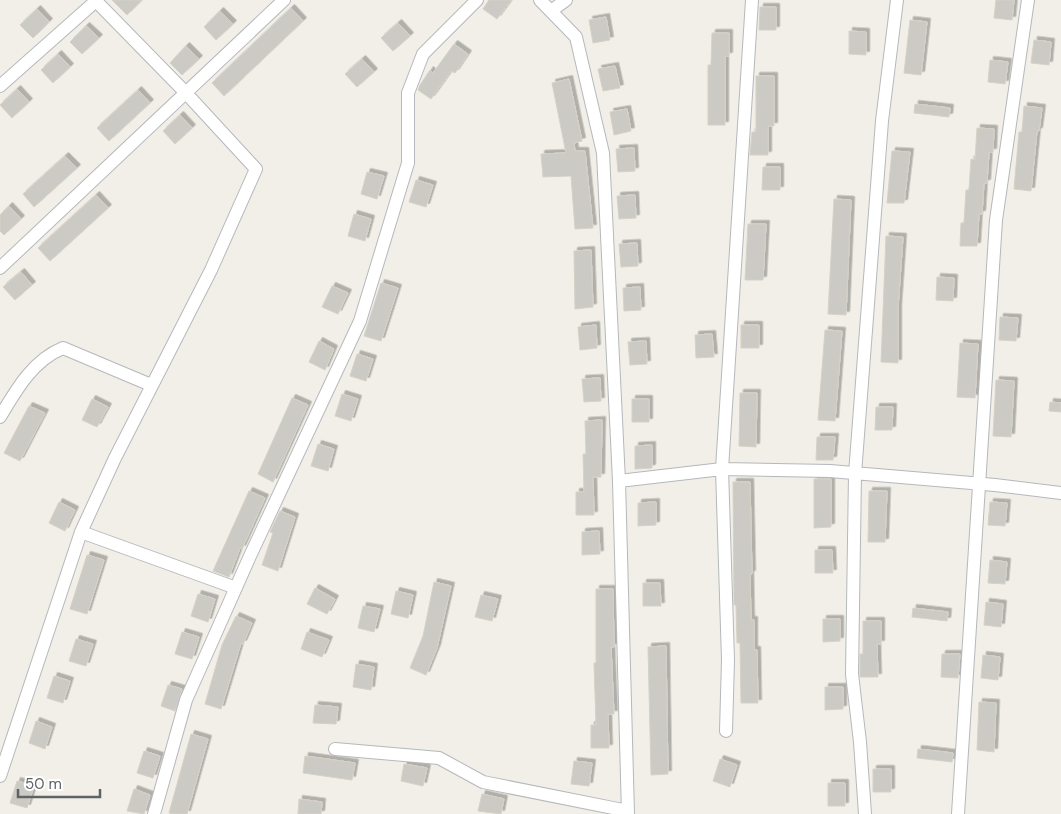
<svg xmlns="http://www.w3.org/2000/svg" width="1061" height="814" viewBox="0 0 1061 814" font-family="'DM Sans',sans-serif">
  <defs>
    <filter id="shadow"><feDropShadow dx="3.5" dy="-3.5" stdDeviation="0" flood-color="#0004"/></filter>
  </defs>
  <rect width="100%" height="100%" fill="#f1efe8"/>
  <path fill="#cccac5" stroke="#d6d1c6" filter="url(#shadow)" d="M 112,0 L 142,0 L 127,15 Z
    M 489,0 L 511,0 L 497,19 L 483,9 Z
    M 996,0 L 1014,0 L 1012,20 L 994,18 Z
    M 760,7 L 776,7 L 776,30 L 759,30 Z
    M 291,8 L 303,21 L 224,96 L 212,83 Z
    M 37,9 L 49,22 L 33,38 L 20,25 Z
    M 220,11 L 233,24 L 216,40 L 204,27 Z
    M 606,17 L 610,40 L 593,43 L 589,20 Z
    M 910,20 L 927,22 L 921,75 L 904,73 Z
    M 398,23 L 410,36 L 393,51 L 381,38 Z
    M 86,26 L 99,38 L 82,54 L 70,42 Z
    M 849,31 L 866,32 L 866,55 L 849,54 Z
    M 712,33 L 729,33 L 729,56 L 725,56 L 725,125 L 708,125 L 708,65 L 711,65 Z
    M 1034,40 L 1051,42 L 1049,65 L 1031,63 Z
    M 454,44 L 468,54 L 455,73 L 451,71 L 431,99 L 418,90 L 420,85 L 430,70 L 433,73 Z
    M 186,46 L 199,59 L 182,75 L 170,63 Z
    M 58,54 L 70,67 L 53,83 L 41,70 Z
    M 362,59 L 374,72 L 357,87 L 345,74 Z
    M 990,60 L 1008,62 L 1005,84 L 988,82 Z
    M 615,66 L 620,88 L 603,91 L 598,69 Z
    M 756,76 L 774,76 L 774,126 L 768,126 L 768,155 L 750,155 L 752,132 L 756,132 Z
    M 569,79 L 582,141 L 574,143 L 575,151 L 585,151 L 593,228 L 575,229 L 571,176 L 543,177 L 541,154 L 566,153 L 552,83 Z
    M 17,89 L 29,102 L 12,118 L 0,105 Z
    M 138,90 L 150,103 L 109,141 L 97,128 Z
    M 915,104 L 950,108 L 949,117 L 914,113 Z
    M 1024,106 L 1042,108 L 1039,131 L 1037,131 L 1031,191 L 1014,189 L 1019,132 L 1022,132 Z
    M 627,109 L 631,131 L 614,135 L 610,112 Z
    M 180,115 L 192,128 L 175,144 L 163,131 Z
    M 977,128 L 994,129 L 993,152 L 989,152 L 987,183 L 984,183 L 982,214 L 979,214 L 977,246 L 960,246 L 961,223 L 964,223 L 966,190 L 969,190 L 971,159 L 975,160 Z
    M 634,148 L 635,171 L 618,172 L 616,149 Z
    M 892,151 L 910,152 L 904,203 L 887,203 Z
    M 65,156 L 77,168 L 34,207 L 23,194 Z
    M 763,167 L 780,167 L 780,190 L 762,190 Z
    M 367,172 L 384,176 L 377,199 L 361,194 Z
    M 416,180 L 433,185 L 426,207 L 409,202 Z
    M 96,195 L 108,208 L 50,261 L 38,248 Z
    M 635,195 L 636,218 L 619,219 L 617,196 Z
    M 834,199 L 851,200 L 846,315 L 828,314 Z
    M 9,206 L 21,219 L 4,235 L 0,231 L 0,215 Z
    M 354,214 L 371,219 L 365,241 L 348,236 Z
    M 748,224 L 766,224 L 763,280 L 745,280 Z
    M 886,236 L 903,237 L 898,308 L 898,363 L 881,362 Z
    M 637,243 L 638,266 L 621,267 L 619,244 Z
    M 591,250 L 593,307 L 575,309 L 574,251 Z
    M 21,272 L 32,285 L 15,300 L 3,287 Z
    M 937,277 L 954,278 L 953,301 L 936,300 Z
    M 381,283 L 398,288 L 381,341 L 364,336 Z
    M 332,286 L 348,293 L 338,314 L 322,307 Z
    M 640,287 L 641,310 L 624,311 L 623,288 Z
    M 1000,317 L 1018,318 L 1016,341 L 999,340 Z
    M 596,325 L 597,348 L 580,350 L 578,327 Z
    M 741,325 L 759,325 L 759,348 L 741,348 Z
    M 825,330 L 842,331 L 835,421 L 818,420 Z
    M 712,334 L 714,357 L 696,358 L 695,335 Z
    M 319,341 L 334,349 L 325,370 L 309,362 Z
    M 646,341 L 647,364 L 630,365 L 628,342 Z
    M 960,343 L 978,344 L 975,398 L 957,397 Z
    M 357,354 L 373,359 L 366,381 L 350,376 Z
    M 600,378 L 601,401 L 584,402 L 582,379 Z
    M 996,380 L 1014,381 L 1011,437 L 993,436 Z
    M 740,393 L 757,393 L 756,447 L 739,446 Z
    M 342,394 L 358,399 L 351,421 L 335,416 Z
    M 292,398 L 308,405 L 273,482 L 258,474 Z
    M 92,399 L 108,407 L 97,427 L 82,420 Z
    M 632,399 L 649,399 L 649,422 L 632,422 Z
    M 1050,402 L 1061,403 L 1061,412 L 1049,411 Z
    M 29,406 L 45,413 L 20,461 L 4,453 Z
    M 876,407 L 893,407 L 892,430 L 875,430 Z
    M 602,420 L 601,477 L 593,477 L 594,515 L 576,515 L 576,492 L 584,492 L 583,454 L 586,454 L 585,421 Z
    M 817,437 L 835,437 L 833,460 L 816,460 Z
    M 318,444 L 334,449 L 328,471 L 311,466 Z
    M 652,445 L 652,468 L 635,469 L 635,446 Z
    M 814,479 L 831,479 L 831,527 L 814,528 Z
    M 733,482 L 750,482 L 752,574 L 750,574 L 751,620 L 754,620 L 754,650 L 757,650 L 758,703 L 741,703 L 740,643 L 737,643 L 736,605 L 734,605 Z
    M 249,491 L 265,498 L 242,549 L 240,548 L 229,577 L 213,571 Z
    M 869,491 L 887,491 L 885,542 L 868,542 Z
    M 59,502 L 75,510 L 65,531 L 49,523 Z
    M 656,502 L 656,525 L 638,526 L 638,503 Z
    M 990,502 L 1007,503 L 1005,526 L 988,525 Z
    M 280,511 L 295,517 L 278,571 L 262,565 L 273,533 L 270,532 Z
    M 599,531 L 600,554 L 582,555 L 582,532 Z
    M 815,550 L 832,550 L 833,573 L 815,573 Z
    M 87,555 L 104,560 L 87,614 L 70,609 Z
    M 990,560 L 1007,562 L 1005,584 L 988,583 Z
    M 434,582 L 451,586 L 437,648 L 426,675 L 410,668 L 423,636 Z
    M 643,583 L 660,583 L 661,606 L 643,606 Z
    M 315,588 L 335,599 L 327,614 L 307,604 Z
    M 596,589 L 613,589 L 614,647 L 611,647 L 614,714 L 608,714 L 609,748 L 591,748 L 591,725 L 596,725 L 594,663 L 596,663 Z
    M 396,591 L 413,595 L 408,618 L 391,614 Z
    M 198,594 L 215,599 L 208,622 L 191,616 Z
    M 481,595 L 498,599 L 492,621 L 475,617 Z
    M 986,602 L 1003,604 L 1001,627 L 984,625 Z
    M 363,606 L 380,609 L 374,632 L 358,628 Z
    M 913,608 L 948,612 L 947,621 L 912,617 Z
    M 236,616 L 252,623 L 243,644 L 241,643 L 221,709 L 205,704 L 222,645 Z
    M 823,619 L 840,619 L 840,641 L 823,642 Z
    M 863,621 L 881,621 L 881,644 L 877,644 L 878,677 L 860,677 L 860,654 L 863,654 Z
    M 182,632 L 199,637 L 192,659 L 175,654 Z
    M 307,632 L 329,640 L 322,657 L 301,649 Z
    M 76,639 L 93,644 L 86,666 L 69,661 Z
    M 666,646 L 668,774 L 651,775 L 648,647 Z
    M 942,654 L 960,654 L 958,678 L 941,677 Z
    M 983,655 L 1000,657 L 998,680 L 981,678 Z
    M 356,664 L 374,667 L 371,690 L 353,687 Z
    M 54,676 L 70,681 L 63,703 L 47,698 Z
    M 168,685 L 182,689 L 175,711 L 161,706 Z
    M 825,687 L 843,687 L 843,709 L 825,710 Z
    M 979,702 L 996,703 L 994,752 L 977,750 Z
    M 315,705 L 338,707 L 336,724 L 313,723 Z
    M 36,721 L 52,727 L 45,749 L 29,743 Z
    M 191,734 L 208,739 L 187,814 L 174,814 L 169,813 Z
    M 918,749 L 953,753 L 952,762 L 917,758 Z
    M 144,751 L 160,756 L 153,778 L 137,773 Z
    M 305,756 L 355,763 L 352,780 L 303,773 Z
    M 720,759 L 737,765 L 730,787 L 713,781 Z
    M 574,761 L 592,763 L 589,786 L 571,784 Z
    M 404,764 L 427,768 L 423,786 L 401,781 Z
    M 873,769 L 891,769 L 891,792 L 873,792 Z
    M 17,781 L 34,786 L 27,808 L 10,803 Z
    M 828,783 L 845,783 L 845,806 L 828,806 Z
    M 134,789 L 150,795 L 144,814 L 127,811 Z
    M 482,794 L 504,799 L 501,814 L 478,811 Z
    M 299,799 L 322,802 L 321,814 L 298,814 Z"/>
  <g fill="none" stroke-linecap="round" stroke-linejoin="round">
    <g stroke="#b5b8bc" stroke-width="14">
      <path id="minor" d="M 540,0 L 576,37 L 603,153 L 619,481 L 628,814
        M 551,11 L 566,0
        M 0,86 L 97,0
        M 0,268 L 284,0
        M 0,417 C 16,390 33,360 63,348 L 151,385
        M 619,481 L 722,469 L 830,471 L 995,485 L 1061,493
        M 81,532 L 236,588
        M 726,731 L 728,660 L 722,469 L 752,0
        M 335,749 L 439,758 L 483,782 L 628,811
        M 0,776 L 81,532 L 115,458 L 211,270 L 256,169 L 185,92 L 96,1
        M 154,814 L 186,700 L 250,556 L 360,321 L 408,163 L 408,93 L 423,54 L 477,0
        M 865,814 L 860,742 L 852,674 L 855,474 L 882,121 L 897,0
        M 958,814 L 996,220 L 1028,0"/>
    </g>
    <use href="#minor" stroke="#fff" stroke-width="12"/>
  </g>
  <path d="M18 789v8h82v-8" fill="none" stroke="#5f6368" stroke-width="2.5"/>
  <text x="25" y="789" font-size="15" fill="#5f6368" stroke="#ffffff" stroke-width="4" paint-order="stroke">50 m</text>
</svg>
